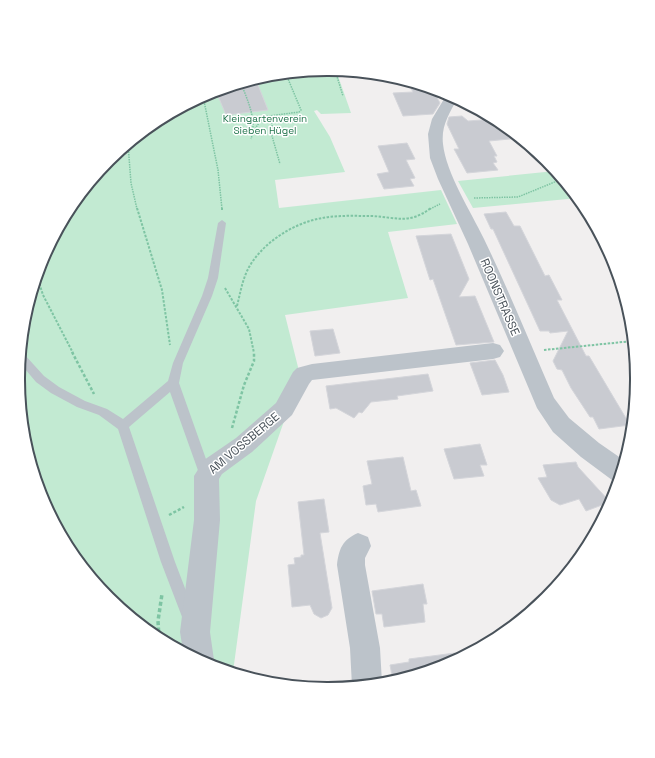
<svg xmlns="http://www.w3.org/2000/svg" width="655" height="758" viewBox="0 0 655 758" font-family="'Space Grotesk',sans-serif">
  <rect width="100%" height="100%" fill="#f1efef"/>
  <path fill="#c2ead2" d="M 328,70 L 354,72 L 337,73 L 351,113 L 321,114 L 317,110 L 314,111 L 330,137 L 345,172 L 275,180 L 279,208 L 441,190 L 457,224 L 388,232 L 408,298 L 285,315 L 298,367 L 296,387 L 256,501 L 233,672 L 209,665 L 155,636 L 108,598 L 70,551 L 41,497 L 24,439 L 18,379 L 24,318 L 42,260 L 70,207 L 109,160 L 156,122 L 209,93 L 267,75 Z
    M 555,171 L 578,198 L 473,208 L 458,181 Z"/>
  <path fill="#c9cbd1" stroke="#d4d5da" d="M 407,81 L 432,89 L 440,103 L 433,114 L 403,116 L 393,93 L 413,92 Z
    M 258,85 L 268,110 L 226,115 L 216,91 Z
    M 462,116 L 468,121 L 495,119 L 520,138 L 489,141 L 497,156 L 494,156 L 497,162 L 493,163 L 498,170 L 467,173 L 454,149 L 459,149 L 447,124 L 449,117 Z
    M 407,143 L 415,159 L 406,160 L 415,178 L 410,179 L 414,186 L 384,189 L 377,174 L 389,172 L 378,146 Z
    M 506,212 L 514,226 L 520,226 L 545,276 L 549,275 L 562,300 L 557,300 L 586,356 L 589,356 L 630,425 L 599,429 L 593,417 L 590,417 L 571,388 L 562,370 L 557,369 L 553,361 L 568,331 L 550,333 L 549,331 L 540,331 L 493,229 L 491,229 L 484,214 Z
    M 451,234 L 469,279 L 459,297 L 475,296 L 494,342 L 456,345 L 433,279 L 430,280 L 416,236 Z
    M 333,329 L 340,353 L 315,356 L 310,331 Z
    M 495,360 L 503,375 L 509,392 L 482,395 L 470,363 Z
    M 428,374 L 433,391 L 397,396 L 398,399 L 371,402 L 362,413 L 359,412 L 354,418 L 336,408 L 330,409 L 326,386 Z
    M 480,444 L 487,465 L 480,465 L 484,476 L 454,479 L 444,449 Z
    M 403,457 L 411,491 L 416,490 L 421,506 L 378,512 L 376,504 L 366,505 L 363,486 L 372,484 L 367,461 Z
    M 576,462 L 578,467 L 610,502 L 586,511 L 579,499 L 560,505 L 551,500 L 538,478 L 547,477 L 543,465 Z
    M 324,499 L 329,532 L 320,533 L 332,608 L 328,615 L 321,618 L 314,614 L 310,605 L 292,607 L 288,565 L 295,564 L 294,558 L 301,557 L 301,555 L 304,555 L 298,502 Z
    M 423,584 L 427,604 L 423,604 L 425,622 L 384,627 L 382,614 L 376,614 L 372,591 Z
    M 455,653 L 456,659 L 446,665 L 393,681 L 390,665 L 409,662 L 409,659 Z"/>
  <g fill="none" stroke-linecap="round" stroke-linejoin="round">
    <path stroke="#7ec4a3" stroke-width="1.5" stroke-dasharray="1.5 1" stroke-linecap="butt" d="M 335,70 L 343,96
      M 336,72 L 346,71
      M 241,83 C 248,102 257,119 251,139
      M 203,96 L 218,170 L 222,209
      M 272,115 L 272,136 L 280,164
      M 254,118 L 299,112 L 301,110 L 286,74
      M 255,129 L 262,118
      M 128,144 L 131,183 L 137,209
      M 474,198 L 518,197 L 562,179
      M 430,209 L 440,204"/>
    <path stroke="#7ec4a3" stroke-width="2" stroke-dasharray="2.5 1.5" stroke-linecap="butt" d="M 137,208 L 162,290 L 170,345
      M 222,208 L 222,210
      M 37,276 L 43,295 L 73,353
      M 225,288 L 249,329 L 254,353
      M 237,306 C 240,294 242,282 247,271 C 260,244 293,223 322,218 C 338,215 355,216 371,216 C 397,217 408,225 431,208
      M 544,350 L 633,341"/>
    <path stroke="#7ec4a3" stroke-width="2.5" stroke-dasharray="3 2" stroke-linecap="butt" d="M 72,352 L 94,394
      M 232,428 L 244,385 L 254,361 L 254,352
      M 169,515 L 184,507"/>
    <path stroke="#7ec4a3" stroke-width="3.5" stroke-dasharray="4 2.5" stroke-linecap="butt" d="M 159,638 L 158,621 L 162,594"/>
    <path fill="#bcc3ca" fill-rule="evenodd" d="M 222,220 L 226,223 L 218,278 L 212,296 L 183,363 L 179,383 L 212,476 L 210,480 L 206,481 L 202,480 L 200,476 L 170,392 L 129,427 L 175,562 L 196,617 L 194,622 L 189,624 L 184,622 L 161,562 L 118,429 L 99,415 L 77,407 L 51,393 L 36,382 L 20,363 L 21,353 L 24,354 L 44,376 L 59,387 L 85,401 L 107,409 L 123,419 L 168,381 L 173,363 L 202,296 L 208,278 L 218,223 Z"/>
    <path fill="#bcc3ca" fill-rule="evenodd" d="M 447,94 L 457,99 C 449,114 441,126 443,144 C 446,173 471,212 484,239 C 509,291 531,345 554,398 L 569,418 L 599,443 L 625,461 L 618,482 L 612,480 L 581,457 L 553,432 L 537,408 L 468,244 L 438,179 L 430,158 L 428,134 L 432,119 Z
      M 493,343 L 500,345 L 504,351 L 500,357 L 493,359 L 312,380 L 309,384 L 292,415 L 252,452 L 222,474 L 219,479 L 220,520 L 210,632 L 214,660 L 212,666 L 183,651 L 180,632 L 194,520 L 194,476 L 204,460 L 236,438 L 276,403 L 293,372 L 297,368 L 312,364 Z
      M 358,533 L 368,537 L 371,546 L 365,558 L 365,565 L 380,648 L 382,683 L 352,686 L 350,648 L 337,565 C 339,549 342,540 358,533 Z"/>
  </g>
  <g text-anchor="middle" stroke-width="3" stroke-linejoin="round" paint-order="stroke">
    <g font-size="10" fill="#21744c" stroke="#fff">
      <text x="265" y="122">Kleingartenverein<tspan x="265" dy="12">Sieben Hügel</tspan></text>
    </g>
    <g font-size="12" fill="#49525a" stroke="#fff">
      <text transform="translate(500 297) rotate(67)" y="4">ROONSTRASSE</text>
      <text transform="translate(244 443) rotate(-40)" y="4">AM VOSSBERGE</text>
    </g>
  </g>
  <path d="M0 0H655V758H0ZM327 76H328A302 302 0 0 1 630 378V380A302 302 0 0 1 328 682H327A302 302 0 0 1 25 380V378A302 302 0 0 1 327 76Z" fill="#fff" fill-rule="evenodd"/>
  <path fill="none" stroke="#49525a" stroke-width="2" d="M327 76H328A302 302 0 0 1 630 378V380A302 302 0 0 1 328 682H327A302 302 0 0 1 25 380V378A302 302 0 0 1 327 76Z"/>
</svg>
